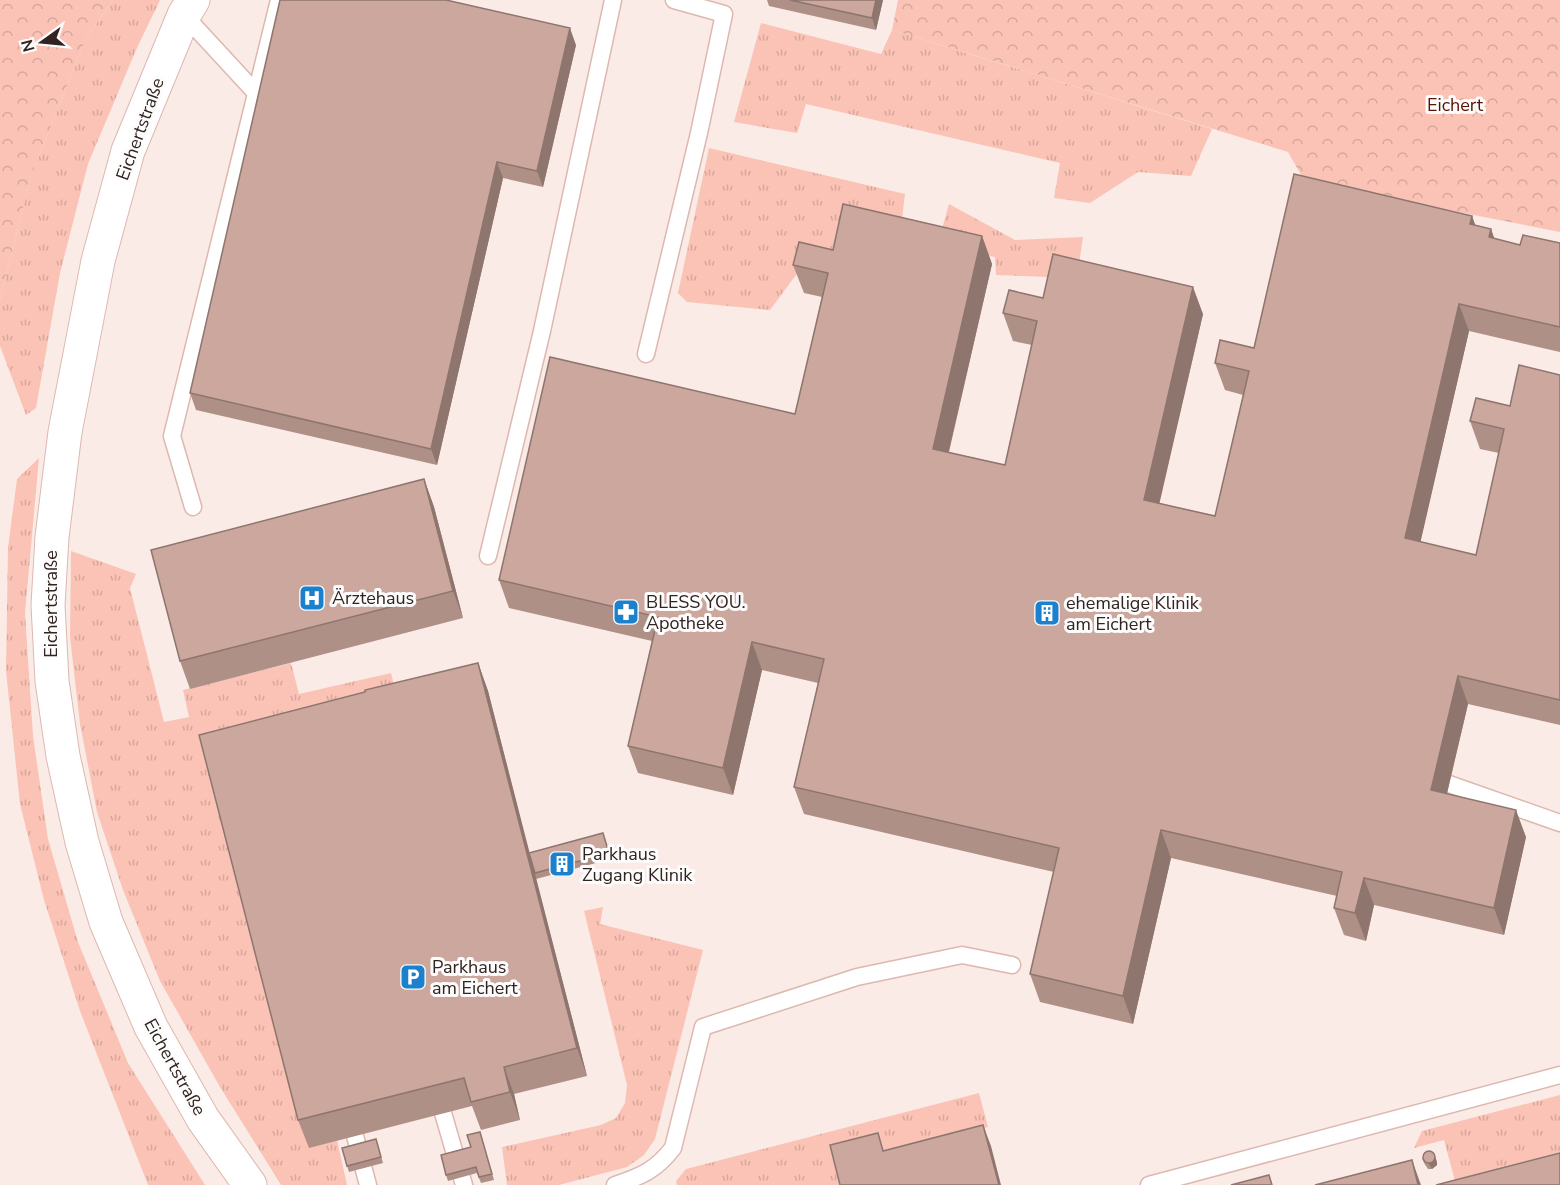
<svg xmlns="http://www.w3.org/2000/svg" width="1560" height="1185" viewBox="0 0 1560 1185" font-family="'Nunito Sans',sans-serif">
  <defs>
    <pattern id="grass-tufts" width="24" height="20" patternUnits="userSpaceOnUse" patternTransform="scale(1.5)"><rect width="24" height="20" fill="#fac3b5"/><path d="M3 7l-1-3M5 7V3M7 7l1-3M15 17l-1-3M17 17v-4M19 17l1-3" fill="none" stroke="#d7a79b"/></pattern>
    <pattern id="forest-crowns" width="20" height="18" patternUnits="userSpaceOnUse" patternTransform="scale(1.5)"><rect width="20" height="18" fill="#fac3b5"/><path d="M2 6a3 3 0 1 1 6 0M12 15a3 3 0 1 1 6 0" fill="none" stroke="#d7a79b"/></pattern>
  </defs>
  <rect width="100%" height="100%" fill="#fbebe7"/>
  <path fill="url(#grass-tufts)" d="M 113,0 L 160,0 L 136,50 L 88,164 L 60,273 L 36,408 L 26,415 L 0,346 L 0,299 L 31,176 L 86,38 Z
    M 761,23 L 881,54 L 892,30 L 1212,129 L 1191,176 L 1138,172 L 1090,203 L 1054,198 L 1060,163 L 806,104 L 797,133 L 734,122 Z
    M 709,148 L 905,194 L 901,227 L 940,236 L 949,204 L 1015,240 L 1083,237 L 1077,278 L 996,275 L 995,257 L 848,227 L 841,269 L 804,264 L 770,310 L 687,302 L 678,293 Z
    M 39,458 L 25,613 L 33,736 L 48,839 L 78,942 L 128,1063 L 205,1185 L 148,1185 L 80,1011 L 44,900 L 20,804 L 6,671 L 8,548 L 17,479 Z
    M 71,551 L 136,574 L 130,588 L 164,722 L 189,717 L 183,690 L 291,663 L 299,694 L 391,673 L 398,701 L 337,1140 L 347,1185 L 281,1185 L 220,1087 L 160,981 L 123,890 L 97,812 L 80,724 L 70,637 Z
    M 603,907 L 600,924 L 703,950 L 655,1139 L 644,1155 L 627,1167 L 559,1185 L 507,1185 L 502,1147 L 601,1125 L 616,1118 L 625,1103 L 627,1085 L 584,911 Z
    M 979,1093 L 988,1127 L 886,1153 L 890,1172 L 839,1185 L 677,1185 L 676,1181 L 686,1169 Z
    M 1560,1095 L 1560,1170 L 1455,1181 L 1444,1140 L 1414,1148 L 1422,1131 Z"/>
  <path fill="url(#forest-crowns)" d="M 0,0 L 113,0 L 86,38 L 31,176 L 0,299 Z
    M 898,0 L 1560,0 L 1560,232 L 1305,182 L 1288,152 L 892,30 Z"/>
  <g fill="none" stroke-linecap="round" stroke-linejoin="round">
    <g stroke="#ddb8af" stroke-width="19">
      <path id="service" d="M 184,15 L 256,93
        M 646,354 L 699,133 L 724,14 L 674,0
        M 193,507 L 172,436 L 279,0
        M 488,556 L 542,331 L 613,0
        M 1449,784 L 1560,823
        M 443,1113 L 464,1185
        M 355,1136 L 368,1185
        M 615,1185 C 642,1176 656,1170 673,1148 L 703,1027 L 857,977 L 962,955 L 1012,965
        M 1149,1185 L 1560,1075"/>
    </g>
    <g stroke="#ddb8af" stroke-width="35">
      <path id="tertiary" d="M 193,0 L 184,15 L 128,151 L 98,261 L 65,432 L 52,537 L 48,605 L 52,681 L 63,756 L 82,842 L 106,922 L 151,1027 L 203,1119 L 250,1185"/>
    </g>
    <use href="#service" stroke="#fff" stroke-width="16"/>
    <use href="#tertiary" stroke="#fff" stroke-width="33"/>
  </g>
  <path fill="#af9087" d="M 767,0 L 883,0 L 876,30 L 769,6 Z
    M 576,45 L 543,187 L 503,178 L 437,465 L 196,410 L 190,393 Z
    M 1472,216 L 1475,225 L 1491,229 L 1494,239 L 1520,245 L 1560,243 L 1560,352 L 1469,331 L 1420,542 L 1476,555 L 1499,453 L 1480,449 L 1470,421 L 1510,406 L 1560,375 L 1560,725 L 1468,704 L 1447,794 L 1526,837 L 1504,935 L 1374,905 L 1366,941 L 1344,935 L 1334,908 L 1337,896 L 1171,858 L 1133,1024 L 1040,1002 L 1030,974 L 1054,872 L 804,814 L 794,787 L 818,683 L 762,670 L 733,795 L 638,773 L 628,746 L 652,641 L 509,608 L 499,580 L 795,414 L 822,297 L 804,293 L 793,265 L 833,250 L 982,236 L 992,264 L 949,452 L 1005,465 L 1032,345 L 1013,341 L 1003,313 L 1043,298 L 1203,314 L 1159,503 L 1215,516 L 1243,395 L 1225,390 L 1215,363 L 1254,348 Z
    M 424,479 L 434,507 L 463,618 L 190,689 L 180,661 Z
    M 478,663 L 488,691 L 529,853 L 603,833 L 611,859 L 536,879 L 587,1076 L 514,1094 L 520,1120 L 481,1130 L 472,1106 L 309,1148 L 298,1120 Z
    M 480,1132 L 494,1180 L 481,1183 L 477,1173 L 448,1181 L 446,1175 L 471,1147 Z
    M 378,1145 L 383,1163 L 349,1172 L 347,1166 Z
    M 1422,1158 L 1437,1162 L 1437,1165 L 1432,1169 L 1428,1169 L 1424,1163 Z"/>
  <path fill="#8e756e" d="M 876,0 L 883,0 L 876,30 L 872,18 Z
    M 570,28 L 576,45 L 543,187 L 537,171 Z
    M 497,162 L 503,178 L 437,465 L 431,449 Z
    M 1472,216 L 1482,244 L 1470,224 Z
    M 1491,229 L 1501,257 L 1489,237 Z
    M 982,236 L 992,264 L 943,476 L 933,449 Z
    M 1193,287 L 1203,314 L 1154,527 L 1144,500 Z
    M 1459,304 L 1469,331 L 1415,566 L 1405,538 Z
    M 424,479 L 434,507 L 463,618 L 453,591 Z
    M 752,642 L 762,670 L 733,795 L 723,768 Z
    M 478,663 L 488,691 L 587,1076 L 577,1048 Z
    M 1458,676 L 1468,704 L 1441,818 L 1431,790 Z
    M 1516,810 L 1526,837 L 1504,935 L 1494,908 Z
    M 1161,830 L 1171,858 L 1133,1024 L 1123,996 Z
    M 1364,878 L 1374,905 L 1366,941 L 1355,913 Z
    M 504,1067 L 514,1094 L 520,1120 L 510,1092 Z
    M 983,1125 L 991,1146 L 1001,1185 L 999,1185 Z
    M 1435,1156 L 1437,1162 L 1437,1165 L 1432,1169 L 1429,1164 Z
    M 1412,1160 L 1420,1182 L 1415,1169 L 1421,1185 L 1418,1185 Z"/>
  <path fill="#cba79d" stroke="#8e756e" stroke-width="1.5" d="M 280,0 L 446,0 L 570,28 L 537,171 L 497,162 L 431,449 L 190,393 Z
    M 790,0 L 876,0 L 872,18 Z
    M 1294,174 L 1472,216 L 1470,224 L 1491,229 L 1489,237 L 1520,245 L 1523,235 L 1560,243 L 1560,327 L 1459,304 L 1405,538 L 1476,555 L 1504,429 L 1470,421 L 1476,398 L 1510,406 L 1519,365 L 1560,375 L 1560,700 L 1458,676 L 1431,790 L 1516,810 L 1494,908 L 1364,878 L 1355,913 L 1334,908 L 1342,872 L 1161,830 L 1123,996 L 1030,974 L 1059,848 L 794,787 L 824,659 L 752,642 L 723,768 L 628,746 L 658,617 L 499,580 L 550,357 L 795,414 L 828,273 L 793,265 L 799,242 L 833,250 L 843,204 L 982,236 L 933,449 L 1005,465 L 1037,321 L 1003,313 L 1009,290 L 1043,298 L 1053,254 L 1193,287 L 1144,500 L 1215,516 L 1249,371 L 1215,363 L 1220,340 L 1254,348 Z
    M 424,479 L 453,591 L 180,661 L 151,550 Z
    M 478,663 L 577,1048 L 504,1067 L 510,1092 L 471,1102 L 464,1078 L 298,1120 L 199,735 L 365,692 L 365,690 Z
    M 603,833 L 609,853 L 535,873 L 529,853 Z
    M 983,1125 L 999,1185 L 840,1185 L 830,1145 L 878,1133 L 883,1151 Z
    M 480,1132 L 492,1174 L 479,1177 L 476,1167 L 446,1175 L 441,1155 L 471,1147 L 467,1135 Z
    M 376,1139 L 381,1157 L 347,1166 L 342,1148 Z
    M1423 1157a6 6 0 1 1 12 0a6 6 0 1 1-12 0Z
    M 1560,1153 L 1560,1185 L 1436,1185 Z
    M 1412,1160 L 1418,1185 L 1315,1185 Z
    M 1269,1175 L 1272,1185 L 1231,1185 Z"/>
  <defs>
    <g id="hospital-square" transform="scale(1.35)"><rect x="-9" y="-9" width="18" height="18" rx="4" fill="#1c81cc" stroke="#fcfcfc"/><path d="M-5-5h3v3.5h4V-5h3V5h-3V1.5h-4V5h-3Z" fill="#fff"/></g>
    <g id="pharmacy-square" transform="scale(1.35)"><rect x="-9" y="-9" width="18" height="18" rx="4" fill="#1c81cc" stroke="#fcfcfc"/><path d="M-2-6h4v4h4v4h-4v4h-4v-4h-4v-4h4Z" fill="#fff"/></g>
    <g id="building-square" transform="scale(1.35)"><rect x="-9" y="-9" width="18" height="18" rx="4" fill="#1c81cc" stroke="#fcfcfc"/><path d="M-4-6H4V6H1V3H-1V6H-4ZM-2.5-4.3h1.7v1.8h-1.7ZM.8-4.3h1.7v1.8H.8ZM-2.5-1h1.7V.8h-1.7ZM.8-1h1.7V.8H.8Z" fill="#fff"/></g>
    <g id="parking-square" transform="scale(1.35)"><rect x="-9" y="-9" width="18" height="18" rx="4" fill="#1c81cc" stroke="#fcfcfc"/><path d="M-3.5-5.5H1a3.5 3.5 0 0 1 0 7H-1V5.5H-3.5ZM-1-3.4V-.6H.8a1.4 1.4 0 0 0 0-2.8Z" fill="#fff"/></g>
  </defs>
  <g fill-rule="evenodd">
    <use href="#hospital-square" x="312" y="598"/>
    <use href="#pharmacy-square" x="626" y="612"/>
    <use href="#building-square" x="1047" y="613"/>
    <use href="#building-square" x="562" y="864"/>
    <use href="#parking-square" x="413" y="977"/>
  </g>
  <g text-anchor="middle" stroke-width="6" stroke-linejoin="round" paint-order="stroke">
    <g font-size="18" fill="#571303" stroke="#fcfcfc">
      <text x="1455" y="111">Eichert</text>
    </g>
    <g font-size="18" fill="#31231f" stroke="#fcfcfc">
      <text transform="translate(140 129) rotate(-70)" y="6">Eichertstraße</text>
      <text transform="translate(51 604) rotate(-90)" y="6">Eichertstraße</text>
      <text transform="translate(175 1067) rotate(61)" y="6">Eichertstraße</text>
    </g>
    <g font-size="18" fill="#31231f" stroke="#fcfcfc" text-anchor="start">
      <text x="332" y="604">Ärztehaus</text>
      <text x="646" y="608">BLESS YOU.<tspan x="646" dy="21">Apotheke</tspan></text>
      <text x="1066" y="609">ehemalige Klinik<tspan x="1066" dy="21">am Eichert</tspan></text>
      <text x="582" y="860">Parkhaus<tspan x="582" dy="21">Zugang Klinik</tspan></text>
      <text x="432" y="973">Parkhaus<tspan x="432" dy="21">am Eichert</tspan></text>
    </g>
  </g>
  <g transform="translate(42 42) rotate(255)" stroke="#fcfcfc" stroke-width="4.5" paint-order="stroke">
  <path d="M0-4.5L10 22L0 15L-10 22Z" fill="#31231f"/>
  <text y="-9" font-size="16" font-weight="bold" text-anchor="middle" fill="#31231f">N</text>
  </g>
</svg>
